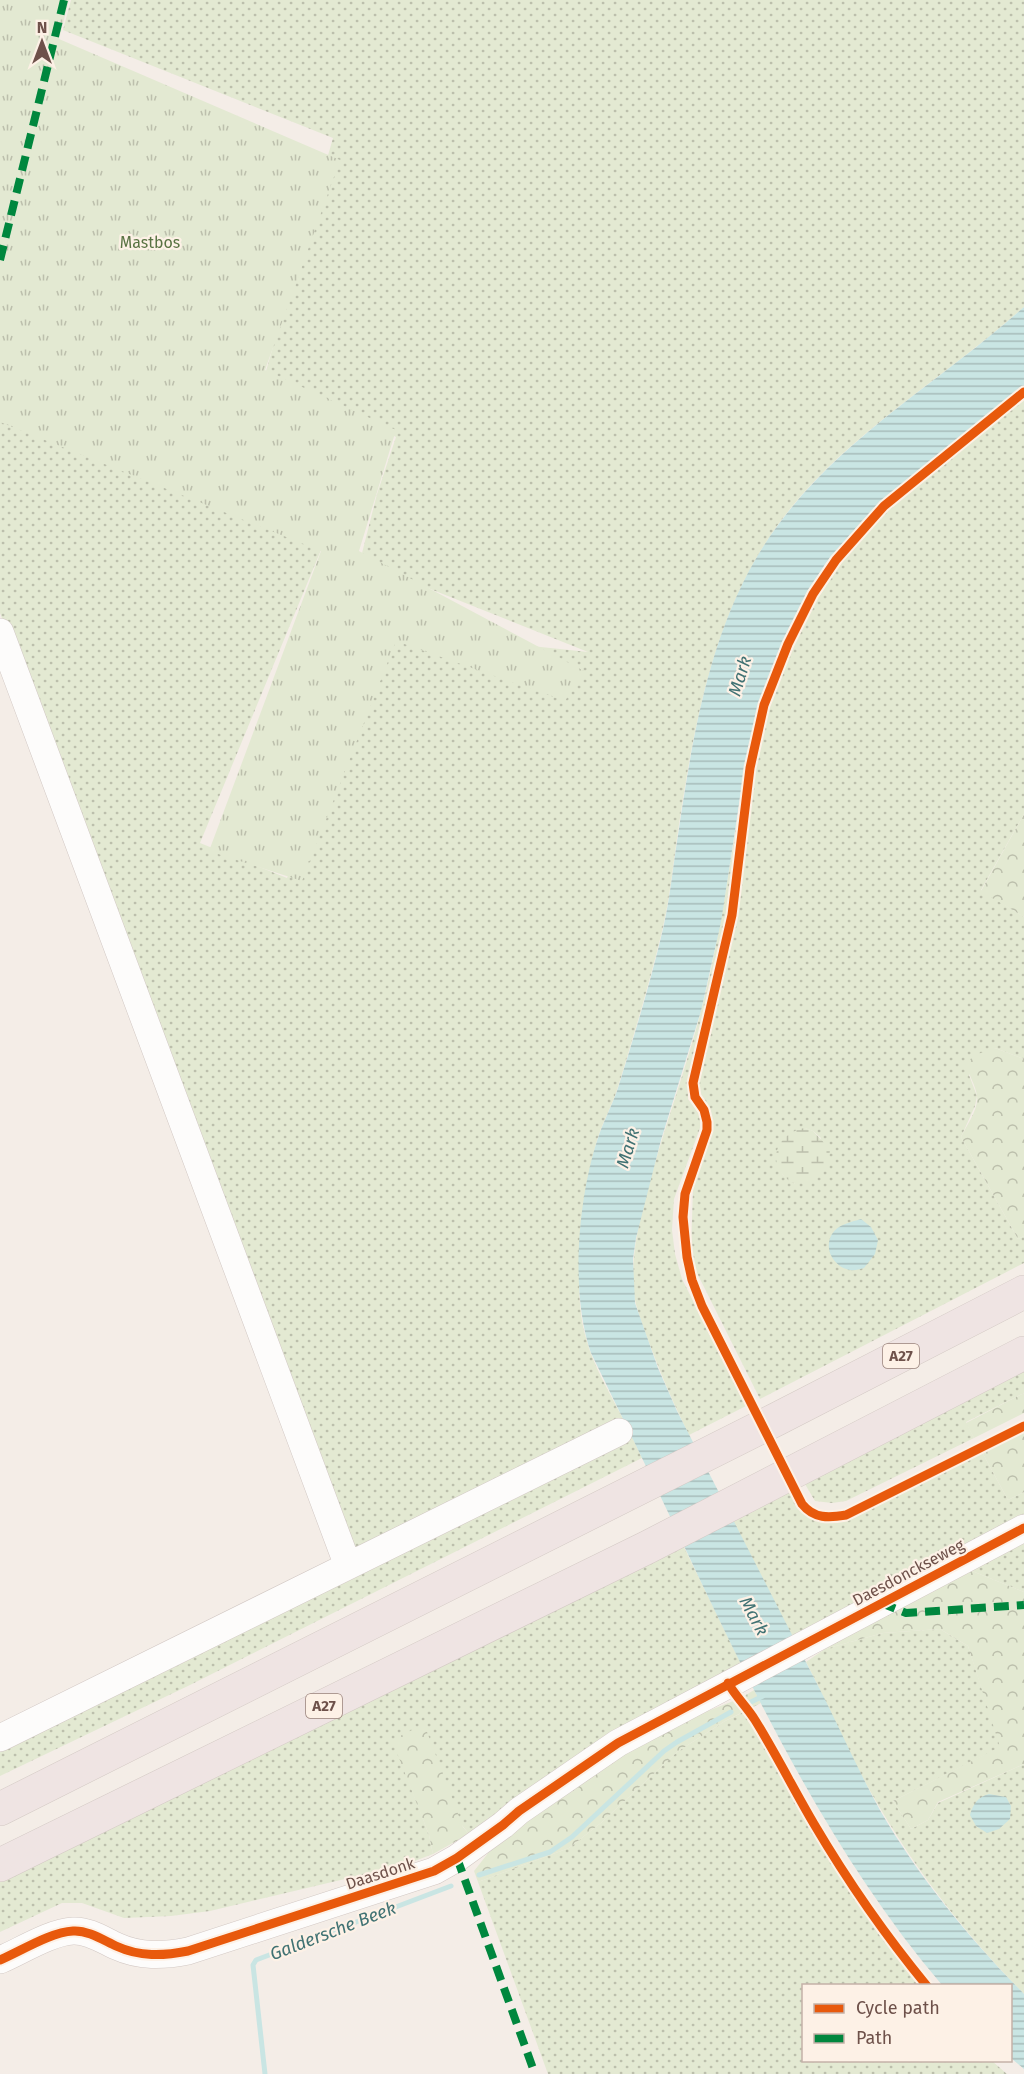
<svg xmlns="http://www.w3.org/2000/svg" width="1024" height="2074" viewBox="0 0 1024 2074" font-family="'Fira Sans',sans-serif">
  <defs>
    <pattern id="grass-dots" width="8" height="8" patternUnits="userSpaceOnUse" patternTransform="scale(1.5)"><rect width="8" height="8" fill="#e3e9d2"/><path d="M2 2h.1M6 6h.1" fill="none" stroke="#bcbfac" stroke-width="1.8" stroke-linecap="round"/></pattern>
    <pattern id="forest-crowns" width="20" height="18" patternUnits="userSpaceOnUse" patternTransform="scale(1.5)"><rect width="20" height="18" fill="#e3e9d2"/><path d="M2 6a3 3 0 1 1 6 0M12 15a3 3 0 1 1 6 0" fill="none" stroke="#bcbfac"/></pattern>
    <pattern id="wetland-marsh" width="20" height="14" patternUnits="userSpaceOnUse" patternTransform="scale(1.5)"><rect width="20" height="14" fill="#e3e9d2"/><path d="M1 5h8M5 5V1M11 12h8M15 12V8" fill="none" stroke="#bcbfac"/></pattern>
    <pattern id="park-tufts" width="24" height="20" patternUnits="userSpaceOnUse" patternTransform="scale(1.5)"><rect width="24" height="20" fill="#e3e9d2"/><path d="M3 7l-1-3M5 7V3M7 7l1-3M15 17l-1-3M17 17v-4M19 17l1-3" fill="none" stroke="#bcbfac"/></pattern>
    <pattern id="water-rules" width="6" height="5" patternUnits="userSpaceOnUse" patternTransform="scale(1.5)"><rect width="6" height="5" fill="#c9e5e3"/><path d="M0 2.5h6" fill="none" stroke="#a7bcba"/></pattern>
  </defs>
  <rect width="100%" height="100%" fill="#f4ede7"/>
  <path fill="url(#grass-dots)" fill-rule="evenodd" d="M 71,0 L 1024,0 L 1024,307 C 944,379 840,438 777,526 C 713,615 694,725 678,831 C 673,864 670,899 662,931 C 649,985 633,1038 617,1090 C 611,1108 601,1125 596,1144 C 585,1186 579,1231 579,1275 C 579,1296 580,1318 586,1338 C 593,1366 610,1393 623,1419 L 357,1553 L 0,613 L 0,410 L 321,550 L 200,843 L 287,878 L 393,631 L 588,652 L 360,561 L 377,494 L 396,437 L 266,371 L 333,138 L 63,30 Z
    M 1024,388 L 1024,814 L 981,890 L 1024,917 L 1024,1059 L 995,1048 L 969,1075 L 977,1096 L 975,1106 L 961,1137 L 1018,1239 L 1024,1236 L 1024,1263 L 760,1399 L 697,1273 L 691,1251 L 693,1188 L 712,1130 L 711,1111 L 699,1094 L 696,1080 L 689,1080 L 688,1099 L 700,1115 L 700,1128 L 674,1199 L 672,1230 L 675,1254 L 682,1279 L 746,1406 L 689,1435 C 673,1403 659,1370 647,1337 C 641,1320 634,1303 633,1286 C 632,1245 642,1208 653,1170 C 668,1117 687,1065 701,1011 C 741,862 735,697 826,564 C 876,491 958,445 1024,388 ZM 805,1128 L 813,1131 L 821,1138 L 795,1184 L 783,1175 L 778,1165 Z
    M 1024,1365 L 1024,1393 L 966,1422 L 974,1438 L 846,1501 L 832,1503 L 815,1501 L 802,1479 Z
    M 632,1437 L 642,1458 L 190,1685 L 0,1776 L 0,1751 L 180,1664 Z
    M 982,1452 L 1008,1500 L 1024,1492 L 1024,1515 L 794,1640 L 730,1516 L 787,1487 C 806,1519 815,1530 854,1518 Z
    M 1024,1540 L 1024,1592 L 967,1569 Z
    M 681,1541 L 743,1668 L 469,1834 L 393,1740 L 429,1835 L 433,1854 L 404,1865 L 210,1911 L 171,1916 L 124,1918 L 82,1903 L 62,1903 L 0,1932 L 0,1877 Z
    M 940,1629 L 968,1646 L 1001,1747 L 893,1801 L 911,1829 L 928,1820 L 938,1803 L 1024,1764 L 1024,1994 C 955,1924 899,1848 854,1761 C 837,1729 823,1694 806,1662 L 825,1649 L 883,1633 Z
    M 748,1710 L 815,1837 L 918,1985 L 804,1986 L 804,2060 L 992,2061 L 1007,2074 L 548,2074 L 478,1882 L 569,1848 L 602,1822 L 677,1752 L 725,1721 Z"/>
  <path fill="url(#forest-crowns)" d="M 1024,814 L 1024,917 L 981,891 Z
    M 995,1048 L 1024,1059 L 1024,1236 L 1018,1239 L 961,1137 C 966,1126 979,1109 977,1096 C 976,1086 968,1074 966,1063 L 975,1055 Z
    M 1024,1393 L 1024,1413 L 974,1438 L 966,1423 Z
    M 1024,1431 L 1024,1492 L 1008,1500 L 982,1452 Z
    M 967,1569 L 1024,1592 L 1024,1764 L 938,1802 L 928,1820 L 911,1829 L 893,1801 L 1000,1747 L 968,1646 L 940,1629 L 883,1633 L 825,1649 L 847,1630 Z
    M 754,1690 L 761,1703 L 725,1721 L 677,1752 L 602,1822 L 569,1848 L 478,1882 L 474,1871 L 500,1838 L 662,1729 L 741,1698 Z
    M 424,1724 L 463,1827 L 469,1834 L 433,1854 L 429,1835 L 392,1740 Z"/>
  <path fill="url(#wetland-marsh)" d="M 805,1128 L 813,1131 L 830,1149 C 829,1170 815,1182 795,1184 C 791,1182 786,1179 783,1175 C 766,1154 783,1131 805,1128 Z"/>
  <path fill="url(#park-tufts)" d="M 0,0 L 69,0 L 59,39 L 340,160 L 265,370 L 396,430 L 359,551 L 584,671 L 565,701 L 396,641 L 302,881 L 209,851 L 321,551 L 0,422 Z"/>
  <path fill="url(#water-rules)" d="M 1024,307 L 1024,388 L 909,479 L 862,521 L 826,563 L 804,600 L 782,650 L 762,704 L 751,746 L 740,798 L 721,922 L 701,1011 L 661,1140 L 636,1238 L 633,1259 L 635,1303 L 658,1368 L 677,1411 C 722,1498 767,1586 812,1674 C 836,1719 856,1767 881,1812 C 920,1879 970,1939 1024,1994 L 1024,2069 L 1011,2058 L 1010,1986 L 942,1985 C 840,1865 769,1724 701,1582 C 665,1505 628,1429 591,1353 C 570,1294 578,1200 597,1141 C 602,1124 611,1108 617,1091 C 634,1037 650,984 663,929 C 670,899 673,866 678,835 C 694,728 712,614 778,525 C 843,436 943,380 1024,307 Z
    M 861,1219 L 871,1227 L 878,1240 L 875,1254 L 864,1268 C 860,1269 854,1271 850,1270 C 834,1267 823,1249 832,1234 C 837,1225 851,1222 861,1219 Z
    M 989,1794 L 1006,1797 L 1011,1806 L 1010,1819 L 999,1829 L 987,1833 L 976,1826 L 970,1815 C 973,1804 978,1797 989,1794 Z"/>
  <g fill="none" stroke-linecap="round" stroke-linejoin="round">
    <path stroke="#c9e5e3" stroke-width="5" d="M 751,1702 L 763,1696
      M 479,1875 L 550,1852 L 572,1837 L 664,1751 L 677,1742 L 731,1712
      M 265,2074 L 253,1965 L 256,1960 L 451,1886"/>
    <g stroke="#d2c8c4" stroke-width="28">
      <path id="minor" d="M 0,632 L 348,1566
        M 0,1738 L 619,1432
        M 0,1960 C 21,1951 51,1932 73,1931 C 88,1930 103,1940 116,1946 C 140,1957 163,1956 188,1951 L 434,1871 L 457,1858 L 503,1825 L 519,1811 L 618,1743 L 1024,1528"/>
    </g>
    <g stroke="#d3c9c4" stroke-width="34">
      <path id="highway" d="M 0,1809 L 777,1419 L 1024,1292
        M 0,1865 L 648,1547 L 1024,1353"/>
    </g>
    <use href="#minor" stroke="#fdfcfb" stroke-width="27"/>
    <use href="#highway" stroke="#efe4e3" stroke-width="33"/>
    <path stroke="#00873e" stroke-width="8" stroke-dasharray="15 8" stroke-linecap="butt" d="M 0,260 L 64,0
      M 881,1603 L 906,1613 L 1024,1605
      M 457,1858 L 535,2074"/>
    <g stroke="#fdf1e6" stroke-width="13">
      <path id="cycleway" d="M 1024,392 L 884,506 L 836,560 L 813,594 L 788,644 L 764,705 L 750,768 L 732,915 L 693,1083 L 695,1097 L 704,1110 L 707,1122 L 707,1130 L 685,1194 L 683,1217 L 687,1257 L 692,1280 L 702,1306 L 802,1504 C 814,1519 829,1518 846,1515 L 1024,1426
        M 728,1683 C 736,1697 747,1707 755,1720 C 776,1754 794,1790 814,1824 C 847,1880 885,1935 927,1986
        M 0,1960 C 21,1951 51,1932 73,1931 C 88,1930 103,1940 116,1946 C 140,1957 163,1956 188,1951 L 434,1871 L 457,1858 L 503,1825 L 519,1811 L 618,1743 L 1024,1528"/>
    </g>
    <use href="#cycleway" stroke="#e8590c" stroke-width="9"/>
  </g>
  <g text-anchor="middle" stroke-width="4.5" stroke-linejoin="round" paint-order="stroke">
    <g fill="#fdf1e6" stroke="#998179" stroke-width="1.5">
      <rect x="883" y="1344" width="36" height="24" rx="4.5"/>
      <rect x="306" y="1694" width="36" height="24" rx="4.5"/>
    </g>
    <g font-size="15" font-weight="bold" fill="#6e514a">
      <text x="901" y="1361">A27</text>
      <text x="324" y="1711">A27</text>
    </g>
    <g font-size="16" fill="#597343" stroke="#fdf1e6">
      <text x="150" y="248">Mastbos</text>
    </g>
    <g font-size="16" fill="#6e514a" stroke="#fdf1e6">
      <text transform="translate(908 1572) rotate(-28)" y="6">Daesdonckseweg</text>
      <text transform="translate(380 1873) rotate(-18)" y="6">Daasdonk</text>
    </g>
    <g font-size="18" font-style="italic" fill="#407273" stroke="#fdf1e6">
      <text transform="translate(740 676) rotate(-73)" y="6">Mark</text>
      <text transform="translate(628 1148) rotate(-73)" y="6">Mark</text>
      <text transform="translate(754 1616) rotate(62)" y="6">Mark</text>
      <text transform="translate(333 1931) rotate(-21)" y="6">Galdersche Beek</text>
    </g>
  </g>
  <rect x="802" y="1984" width="210" height="78" fill="#fdf1e6" stroke="#c4b1a8" stroke-width="1.5"/>
  <rect x="814" y="2004" width="30" height="9" fill="#e8590c" stroke="#c4b1a8" stroke-width="1.5"/>
  <text x="856" y="2014" font-size="18" fill="#6e514a">Cycle path</text>
  <rect x="814" y="2034" width="30" height="9" fill="#00873e" stroke="#c4b1a8" stroke-width="1.5"/>
  <text x="856" y="2044" font-size="18" fill="#6e514a">Path</text>
  <g transform="translate(42 42)" stroke="#fdf1e6" stroke-width="4.5" paint-order="stroke">
  <path d="M0-4.5L10 22L0 15L-10 22Z" fill="#6e514a"/>
  <text y="-9" font-size="16" font-weight="bold" text-anchor="middle" fill="#6e514a">N</text>
  </g>
</svg>
